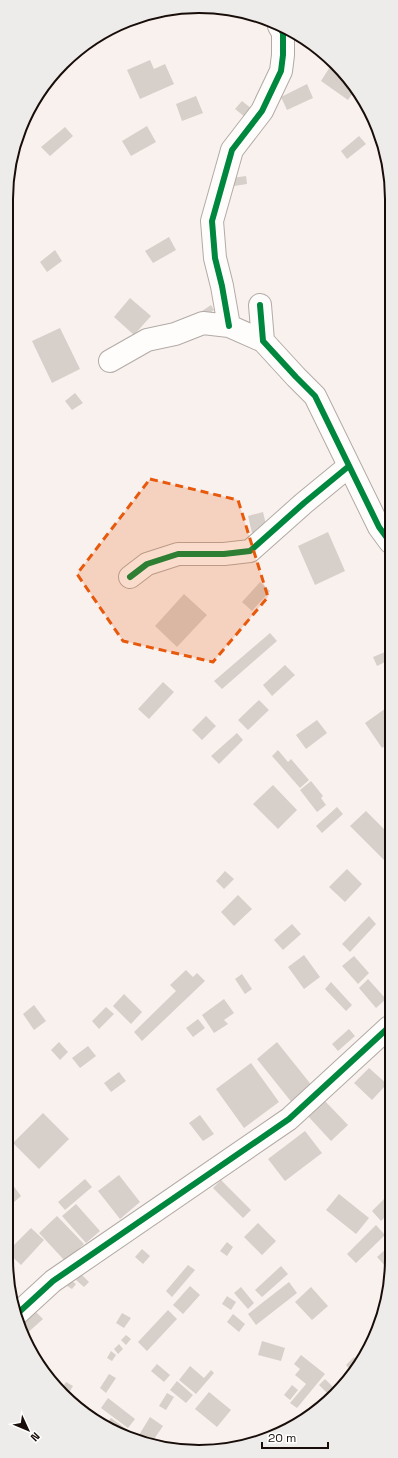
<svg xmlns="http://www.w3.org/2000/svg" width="398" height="1458" viewBox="0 0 398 1458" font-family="'Space Grotesk',sans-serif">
  <rect width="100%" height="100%" fill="#f9f1ee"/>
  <path fill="#d7cfc9" d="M 150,60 L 154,69 L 165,64 L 174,84 L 140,99 L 127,70 Z
    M 333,62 L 337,65 L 355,90 L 348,100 L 321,81 Z
    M 307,84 L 313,98 L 287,110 L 281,97 Z
    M 196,96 L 203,113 L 182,121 L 176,104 Z
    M 242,101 L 252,109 L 245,117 L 235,109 Z
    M 147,126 L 156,142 L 131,156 L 122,141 Z
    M 65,127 L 73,136 L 50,156 L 41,147 Z
    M 359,136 L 366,144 L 347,159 L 341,151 Z
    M 246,176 L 247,184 L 234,186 L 232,178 Z
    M 169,237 L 176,250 L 153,263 L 145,251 Z
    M 55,250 L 62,261 L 47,272 L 40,262 Z
    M 130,298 L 151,316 L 134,335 L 114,317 Z
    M 211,305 L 214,310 L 197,322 L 193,317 Z
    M 60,328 L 80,369 L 52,383 L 32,341 Z
    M 75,393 L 83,403 L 72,410 L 65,401 Z
    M 263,512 L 267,529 L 252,533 L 248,516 Z
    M 328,532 L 345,571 L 315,585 L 298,546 Z
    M 260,582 L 270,591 L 252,611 L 242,602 Z
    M 184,594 L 207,615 L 177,647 L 155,626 Z
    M 270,633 L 277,641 L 222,689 L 214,681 Z
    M 390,650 L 389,660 L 377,666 L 373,657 Z
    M 285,665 L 295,675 L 272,696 L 263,685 Z
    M 389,675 L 389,687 L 384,678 Z
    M 163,682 L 174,692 L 149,719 L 138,709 Z
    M 259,700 L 269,710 L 248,730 L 238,720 Z
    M 389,706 L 389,743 L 382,748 L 365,723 Z
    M 206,716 L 216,726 L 202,740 L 192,730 Z
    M 317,720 L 327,733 L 306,749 L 296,735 Z
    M 237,733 L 243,740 L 219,764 L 211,756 Z
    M 278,750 L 288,762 L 291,759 L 309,780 L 300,788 L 272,756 Z
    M 311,781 L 323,796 L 321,798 L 326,805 L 317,812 L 300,790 Z
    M 273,785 L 297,810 L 278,829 L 253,804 Z
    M 337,807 L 343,814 L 322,833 L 316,826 Z
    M 366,811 L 389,834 L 389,865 L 350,826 Z
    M 347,869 L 362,884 L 345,902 L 329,887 Z
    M 225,871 L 234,879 L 224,889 L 216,881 Z
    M 238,895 L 252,909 L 234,926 L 221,912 Z
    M 7,897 L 13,912 L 7,915 Z
    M 369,916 L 376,924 L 350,952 L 342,944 Z
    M 292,924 L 301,934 L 283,950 L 274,940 Z
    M 389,954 L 389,963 L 384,960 Z
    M 304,955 L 320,977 L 304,989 L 288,967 Z
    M 354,956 L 369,973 L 358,984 L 342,966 Z
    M 186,970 L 193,977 L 197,973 L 205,981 L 142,1041 L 134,1032 L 176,991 L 170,985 Z
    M 242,974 L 252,989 L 245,994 L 235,979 Z
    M 368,979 L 386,999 L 376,1008 L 359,988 Z
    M 331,982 L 352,1005 L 346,1011 L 325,989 Z
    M 124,994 L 142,1012 L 131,1024 L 113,1006 Z
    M 224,999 L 234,1013 L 224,1020 L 228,1024 L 214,1033 L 202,1015 Z
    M 34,1005 L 46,1021 L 34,1030 L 23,1014 Z
    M 106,1007 L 114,1014 L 99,1029 L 92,1021 Z
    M 198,1019 L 205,1028 L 193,1037 L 186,1028 Z
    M 349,1029 L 355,1036 L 338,1051 L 332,1044 Z
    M 59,1042 L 68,1052 L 60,1060 L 51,1050 Z
    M 277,1042 L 313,1087 L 293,1104 L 257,1059 Z
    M 88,1046 L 96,1056 L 80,1068 L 72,1058 Z
    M 251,1063 L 279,1102 L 244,1128 L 216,1089 Z
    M 369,1068 L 387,1084 L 372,1100 L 354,1083 Z
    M 119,1072 L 126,1081 L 111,1092 L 104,1083 Z
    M 323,1099 L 348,1125 L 331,1141 L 306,1114 Z
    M 43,1113 L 69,1139 L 39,1169 L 13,1143 Z
    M 200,1115 L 214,1134 L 203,1141 L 189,1123 Z
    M 305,1131 L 322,1153 L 285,1181 L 268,1159 Z
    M 119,1175 L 140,1202 L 120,1219 L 98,1191 Z
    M 6,1176 L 21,1196 L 13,1203 L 6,1194 Z
    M 85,1179 L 92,1187 L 65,1210 L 58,1202 Z
    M 221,1180 L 251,1210 L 243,1218 L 213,1188 Z
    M 339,1194 L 369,1218 L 356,1234 L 326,1210 Z
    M 389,1194 L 388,1214 L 381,1221 L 372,1211 Z
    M 76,1204 L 100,1231 L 86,1243 L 62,1216 Z
    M 57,1216 L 84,1244 L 65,1261 L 39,1233 Z
    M 258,1223 L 276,1241 L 262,1255 L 244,1237 Z
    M 376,1225 L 385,1235 L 356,1263 L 347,1254 Z
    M 31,1228 L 44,1240 L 21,1265 L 7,1252 Z
    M 227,1242 L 233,1247 L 227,1256 L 220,1251 Z
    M 388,1247 L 388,1269 L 377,1257 Z
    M 142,1249 L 150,1256 L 143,1264 L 135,1257 Z
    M 188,1265 L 195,1270 L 172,1297 L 166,1291 Z
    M 281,1266 L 288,1274 L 262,1297 L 255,1290 Z
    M 81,1274 L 89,1282 L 84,1287 L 76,1280 Z
    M 72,1281 L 76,1284 L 72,1289 L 67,1286 Z
    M 289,1282 L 297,1293 L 256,1325 L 248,1314 Z
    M 190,1286 L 200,1295 L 183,1314 L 173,1305 Z
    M 241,1287 L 254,1303 L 248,1309 L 234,1293 Z
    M 311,1287 L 328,1306 L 312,1320 L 295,1302 Z
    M 227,1296 L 236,1302 L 231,1310 L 222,1304 Z
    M 33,1309 L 43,1319 L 24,1336 L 21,1332 L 19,1322 Z
    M 168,1310 L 177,1319 L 147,1351 L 138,1342 Z
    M 122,1313 L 131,1318 L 124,1328 L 116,1323 Z
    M 233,1314 L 245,1324 L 239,1332 L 227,1322 Z
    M 126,1335 L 131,1339 L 126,1345 L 121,1340 Z
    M 262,1341 L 285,1348 L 281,1361 L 258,1355 Z
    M 119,1344 L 123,1349 L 118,1354 L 114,1349 Z
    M 111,1351 L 116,1355 L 112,1361 L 107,1358 Z
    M 301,1355 L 325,1374 L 297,1408 L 290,1403 L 306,1384 L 295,1375 L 300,1369 L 294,1364 Z
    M 354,1357 L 359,1363 L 352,1372 L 346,1365 Z
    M 157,1364 L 170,1375 L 164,1382 L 151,1371 Z
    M 190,1366 L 204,1378 L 211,1370 L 214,1373 L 196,1394 L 179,1380 Z
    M 43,1368 L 62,1384 L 58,1389 L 54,1386 Z
    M 109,1374 L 116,1378 L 106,1393 L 100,1388 Z
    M 325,1379 L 333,1387 L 327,1393 L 319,1385 Z
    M 177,1381 L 193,1395 L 186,1403 L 170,1390 Z
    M 66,1382 L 73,1386 L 67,1396 L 60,1391 Z
    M 292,1385 L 298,1390 L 290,1400 L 284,1395 Z
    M 209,1392 L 231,1410 L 217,1427 L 195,1409 Z
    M 167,1393 L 174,1397 L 166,1410 L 159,1406 Z
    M 108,1398 L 135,1419 L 128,1428 L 101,1408 Z
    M 150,1417 L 163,1426 L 152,1442 L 139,1435 Z
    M 111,1418 L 128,1430 L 124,1435 L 107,1423 Z"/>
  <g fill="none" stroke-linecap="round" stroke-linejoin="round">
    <g stroke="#b2aaa5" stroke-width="24">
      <path id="minor" d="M 260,305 L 263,341 L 296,377 L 315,396 L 379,527 L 390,542
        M 229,326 L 222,286 L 215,258 L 212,221 L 232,150 L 262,111 L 281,71 L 283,55 L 283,33 L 279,26
        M 110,361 L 147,340 L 175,334 L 203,323 L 229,326 L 263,341
        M 130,577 L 147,564 L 178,554 L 224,554 L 250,551 L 304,503 L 349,466
        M 17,1314 L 53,1281 L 289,1119 L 389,1027"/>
    </g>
    <use href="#minor" stroke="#fefdfc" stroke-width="22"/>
    <g stroke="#fff" stroke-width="8">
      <path id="cycleway" d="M 260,305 L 263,341 L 296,377 L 315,396 L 379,527 L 390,542
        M 229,326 L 222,286 L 215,258 L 212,221 L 232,150 L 262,111 L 281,71 L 283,55 L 283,33 L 279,26
        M 130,577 L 147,564 L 178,554 L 224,554 L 250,551 L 304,503 L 349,466
        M 17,1314 L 53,1281 L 289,1119 L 389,1027"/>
    </g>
    <use href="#cycleway" stroke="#00873e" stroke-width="6"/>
  </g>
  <path fill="#e8590c" fill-opacity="0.2" stroke="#e8590c" stroke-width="3" stroke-dasharray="8 5" stroke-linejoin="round" d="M 150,479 L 238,500 L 268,597 L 213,662 L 123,641 L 77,574 Z"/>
  <path d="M0 0H398V1458H0ZM199 13H199A186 186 0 0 1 385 199V1259A186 186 0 0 1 199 1445H199A186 186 0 0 1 13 1259V199A186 186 0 0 1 199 13Z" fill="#edeceb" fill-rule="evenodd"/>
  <path fill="none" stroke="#180d08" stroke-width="2" d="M199 13H199A186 186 0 0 1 385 199V1259A186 186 0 0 1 199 1445H199A186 186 0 0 1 13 1259V199A186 186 0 0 1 199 13Z"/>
  <g transform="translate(28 1430) rotate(134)" stroke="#ffffff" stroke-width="3" paint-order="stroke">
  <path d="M0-3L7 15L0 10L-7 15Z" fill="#180d08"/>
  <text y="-6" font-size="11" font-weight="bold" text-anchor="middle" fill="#180d08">N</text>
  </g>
  <path d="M262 1442v6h66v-6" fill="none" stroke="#180d08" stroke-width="2"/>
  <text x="268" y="1442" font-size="12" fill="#180d08" stroke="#ffffff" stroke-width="3" paint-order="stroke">20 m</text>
</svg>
